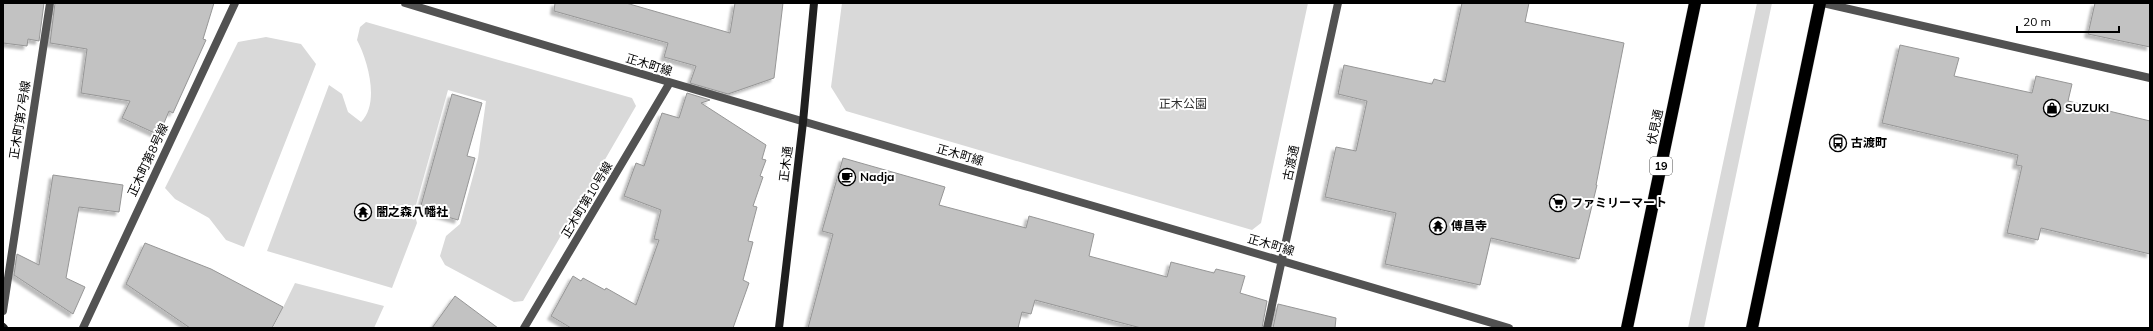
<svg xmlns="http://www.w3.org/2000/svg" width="2153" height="331" viewBox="0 0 2153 331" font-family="Mulish,'Noto Sans JP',sans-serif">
  <defs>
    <filter id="shadow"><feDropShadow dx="-3.5" dy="3.5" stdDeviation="1" flood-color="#0004"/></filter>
  </defs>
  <rect width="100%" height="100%" fill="#fff"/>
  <path fill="#d9d9d9" d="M 842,3 L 1308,3 L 1261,223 L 1252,230 L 846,111 L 831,87 Z
    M 1757,3 L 1772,3 L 1704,328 L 1688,328 Z
    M 366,22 L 632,98 L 636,106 L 523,301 L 514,302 L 445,265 L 440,256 L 446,236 L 460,224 L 478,158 L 486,101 L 448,90 L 414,212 L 417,223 L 392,288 L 267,251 L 329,85 L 342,94 L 348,112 L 361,122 C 380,103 368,61 357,40 L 360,27 Z
    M 266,37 L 301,44 L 316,64 L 244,247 L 226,240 L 209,218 L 175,199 L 165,188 L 238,42 Z
    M 295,283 L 384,306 L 374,328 L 273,328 Z"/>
  <path fill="#c2c2c2" stroke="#969696" filter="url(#shadow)" d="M 3,3 L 44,3 L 39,41 L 28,39 L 27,46 L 3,43 Z
    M 55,3 L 214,3 L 203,39 L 206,40 L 173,113 L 169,111 L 159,135 L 122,118 L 130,101 L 81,93 L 87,49 L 50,43 Z
    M 555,3 L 626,3 L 730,33 L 735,3 L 783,3 L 774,78 L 728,94 L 690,83 L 696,66 L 664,57 L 668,43 L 554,11 Z
    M 1462,3 L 1529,3 L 1525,22 L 1624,43 L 1596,185 L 1597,185 L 1579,259 L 1491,238 L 1480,285 L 1385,264 L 1396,213 L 1325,197 L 1336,147 L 1356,151 L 1367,101 L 1338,94 L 1344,65 L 1432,84 L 1434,79 L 1445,82 Z
    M 2095,3 L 2150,3 L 2150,47 L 2088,34 Z
    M 1900,45 L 1959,58 L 1954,76 L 2032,93 L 2036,76 L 2072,84 L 2068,101 L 2150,121 L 2150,254 L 2041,228 L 2038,240 L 2007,233 L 2022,166 L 2016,165 L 2018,155 L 1882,123 Z
    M 687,93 L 710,100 L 701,103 L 766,145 L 762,159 L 766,160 L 760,176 L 763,177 L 753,206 L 757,207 L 748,241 L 753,242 L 743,280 L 749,283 L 733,328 L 571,328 L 551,316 L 573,276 L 581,281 L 583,278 L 605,290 L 606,288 L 636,305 L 659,240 L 654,239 L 661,210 L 624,196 L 636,163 L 644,166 L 662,113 L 679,118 Z
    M 452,94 L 482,103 L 467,156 L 475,158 L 458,220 L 420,209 Z
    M 843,158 L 945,187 L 939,205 L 1026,228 L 1029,216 L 1094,234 L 1089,256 L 1167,277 L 1171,262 L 1214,273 L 1216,269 L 1245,276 L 1240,293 L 1267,301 L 1262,328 L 1141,328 L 1035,300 L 1031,314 L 1022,312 L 1018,328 L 808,328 L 833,234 L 822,231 Z
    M 53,175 L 123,185 L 119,212 L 79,207 L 66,278 L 85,287 L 73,314 L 14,275 L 17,254 L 39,265 Z
    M 145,243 L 211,269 L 283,307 L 272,328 L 190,328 L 126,284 Z
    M 455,296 L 498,328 L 432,328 Z
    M 1278,304 L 1336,318 L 1335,328 L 1273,328 Z"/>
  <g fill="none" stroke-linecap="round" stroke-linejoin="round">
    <g stroke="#dbdbdb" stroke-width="13">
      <path id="highway" d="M 1627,328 L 1695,3
        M 1752,328 L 1820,3"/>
    </g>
    <path stroke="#525252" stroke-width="8" d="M 405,3 C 772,115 1141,218 1509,328
      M 1823,3 L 2150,78
      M 3,311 L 50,3
      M 83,328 L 235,3
      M 524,328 L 669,84
      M 1267,328 L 1338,3"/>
    <path stroke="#1f1f1f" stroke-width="8" d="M 3,327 L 4,328
      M 779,328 L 803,122 L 814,3"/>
    <use href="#highway" stroke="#000" stroke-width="12"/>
  </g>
  <defs>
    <g id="shop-ring" transform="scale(0.9)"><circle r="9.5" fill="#fff" stroke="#000" stroke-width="1.5"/><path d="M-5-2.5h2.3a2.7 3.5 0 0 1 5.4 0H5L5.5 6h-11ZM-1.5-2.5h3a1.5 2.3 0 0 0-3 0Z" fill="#000"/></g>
    <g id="bus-ring" transform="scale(0.9)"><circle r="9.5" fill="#fff" stroke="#000" stroke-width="1.5"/><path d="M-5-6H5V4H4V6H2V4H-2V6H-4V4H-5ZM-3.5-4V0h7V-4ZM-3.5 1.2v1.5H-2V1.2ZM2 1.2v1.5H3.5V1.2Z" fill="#000"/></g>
    <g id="cafe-ring" transform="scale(0.9)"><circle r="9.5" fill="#fff" stroke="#000" stroke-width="1.5"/><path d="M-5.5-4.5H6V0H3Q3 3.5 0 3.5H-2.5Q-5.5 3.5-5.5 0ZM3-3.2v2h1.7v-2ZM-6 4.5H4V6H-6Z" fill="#000"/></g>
    <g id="supermarket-ring" transform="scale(0.9)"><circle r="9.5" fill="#fff" stroke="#000" stroke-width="1.5"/><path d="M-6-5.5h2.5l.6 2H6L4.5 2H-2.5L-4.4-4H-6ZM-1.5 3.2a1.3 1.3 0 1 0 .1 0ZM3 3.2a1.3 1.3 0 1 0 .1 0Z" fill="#000"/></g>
    <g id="temple-ring" transform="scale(0.9)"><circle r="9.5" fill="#fff" stroke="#000" stroke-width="1.5"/><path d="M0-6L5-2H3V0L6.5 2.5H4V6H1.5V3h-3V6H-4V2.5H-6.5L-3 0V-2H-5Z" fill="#000"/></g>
  </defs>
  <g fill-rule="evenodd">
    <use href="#shop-ring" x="2052" y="108"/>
    <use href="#bus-ring" x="1838" y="143"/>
    <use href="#cafe-ring" x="847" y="177"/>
    <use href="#supermarket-ring" x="1558" y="203"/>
    <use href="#temple-ring" x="363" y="212"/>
    <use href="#temple-ring" x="1438" y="226"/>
  </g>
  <g text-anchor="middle" stroke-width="4" stroke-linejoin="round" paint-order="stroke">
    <rect fill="#fff" stroke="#4c4c4c" stroke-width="1" x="1650" y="157" width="22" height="18" rx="3"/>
    <g font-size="11" font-weight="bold" fill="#000">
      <text x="1661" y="170">19</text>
    </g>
    <g font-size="12" fill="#000" stroke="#fff">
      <text transform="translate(649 65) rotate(17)" y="4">正木町線</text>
      <text transform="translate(20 120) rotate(-81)" y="4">正木町第7号線</text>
      <text transform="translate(1655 127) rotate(-78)" y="4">伏見通</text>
      <text transform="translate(960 155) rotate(16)" y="4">正木町線</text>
      <text transform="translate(148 160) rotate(-65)" y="4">正木町第8号線</text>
      <text transform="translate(1291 163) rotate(-78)" y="4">古渡通</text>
      <text transform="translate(786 164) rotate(-83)" y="4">正木通</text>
      <text transform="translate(587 200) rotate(-59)" y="4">正木町第10号線</text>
      <text transform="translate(1271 245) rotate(16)" y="4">正木町線</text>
    </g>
    <g font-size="12" fill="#303030" stroke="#fff">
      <text x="1183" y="108">正木公園</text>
    </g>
    <g font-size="12" font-weight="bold" fill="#000" stroke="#fff" text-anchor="start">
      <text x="2065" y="112">SUZUKI</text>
      <text x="1851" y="147">古渡町</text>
      <text x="860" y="181">Nadja</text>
      <text x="1571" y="207">ファミリーマート</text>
      <text x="376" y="216">闇之森八幡社</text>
      <text x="1451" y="230">傅昌寺</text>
    </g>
  </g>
  <rect width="2153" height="331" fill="none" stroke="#000000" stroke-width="8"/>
  <path d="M2017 26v6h102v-6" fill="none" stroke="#000000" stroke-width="2"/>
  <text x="2023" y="26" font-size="12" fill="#000000" stroke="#ffffff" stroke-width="3" paint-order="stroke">20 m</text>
</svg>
